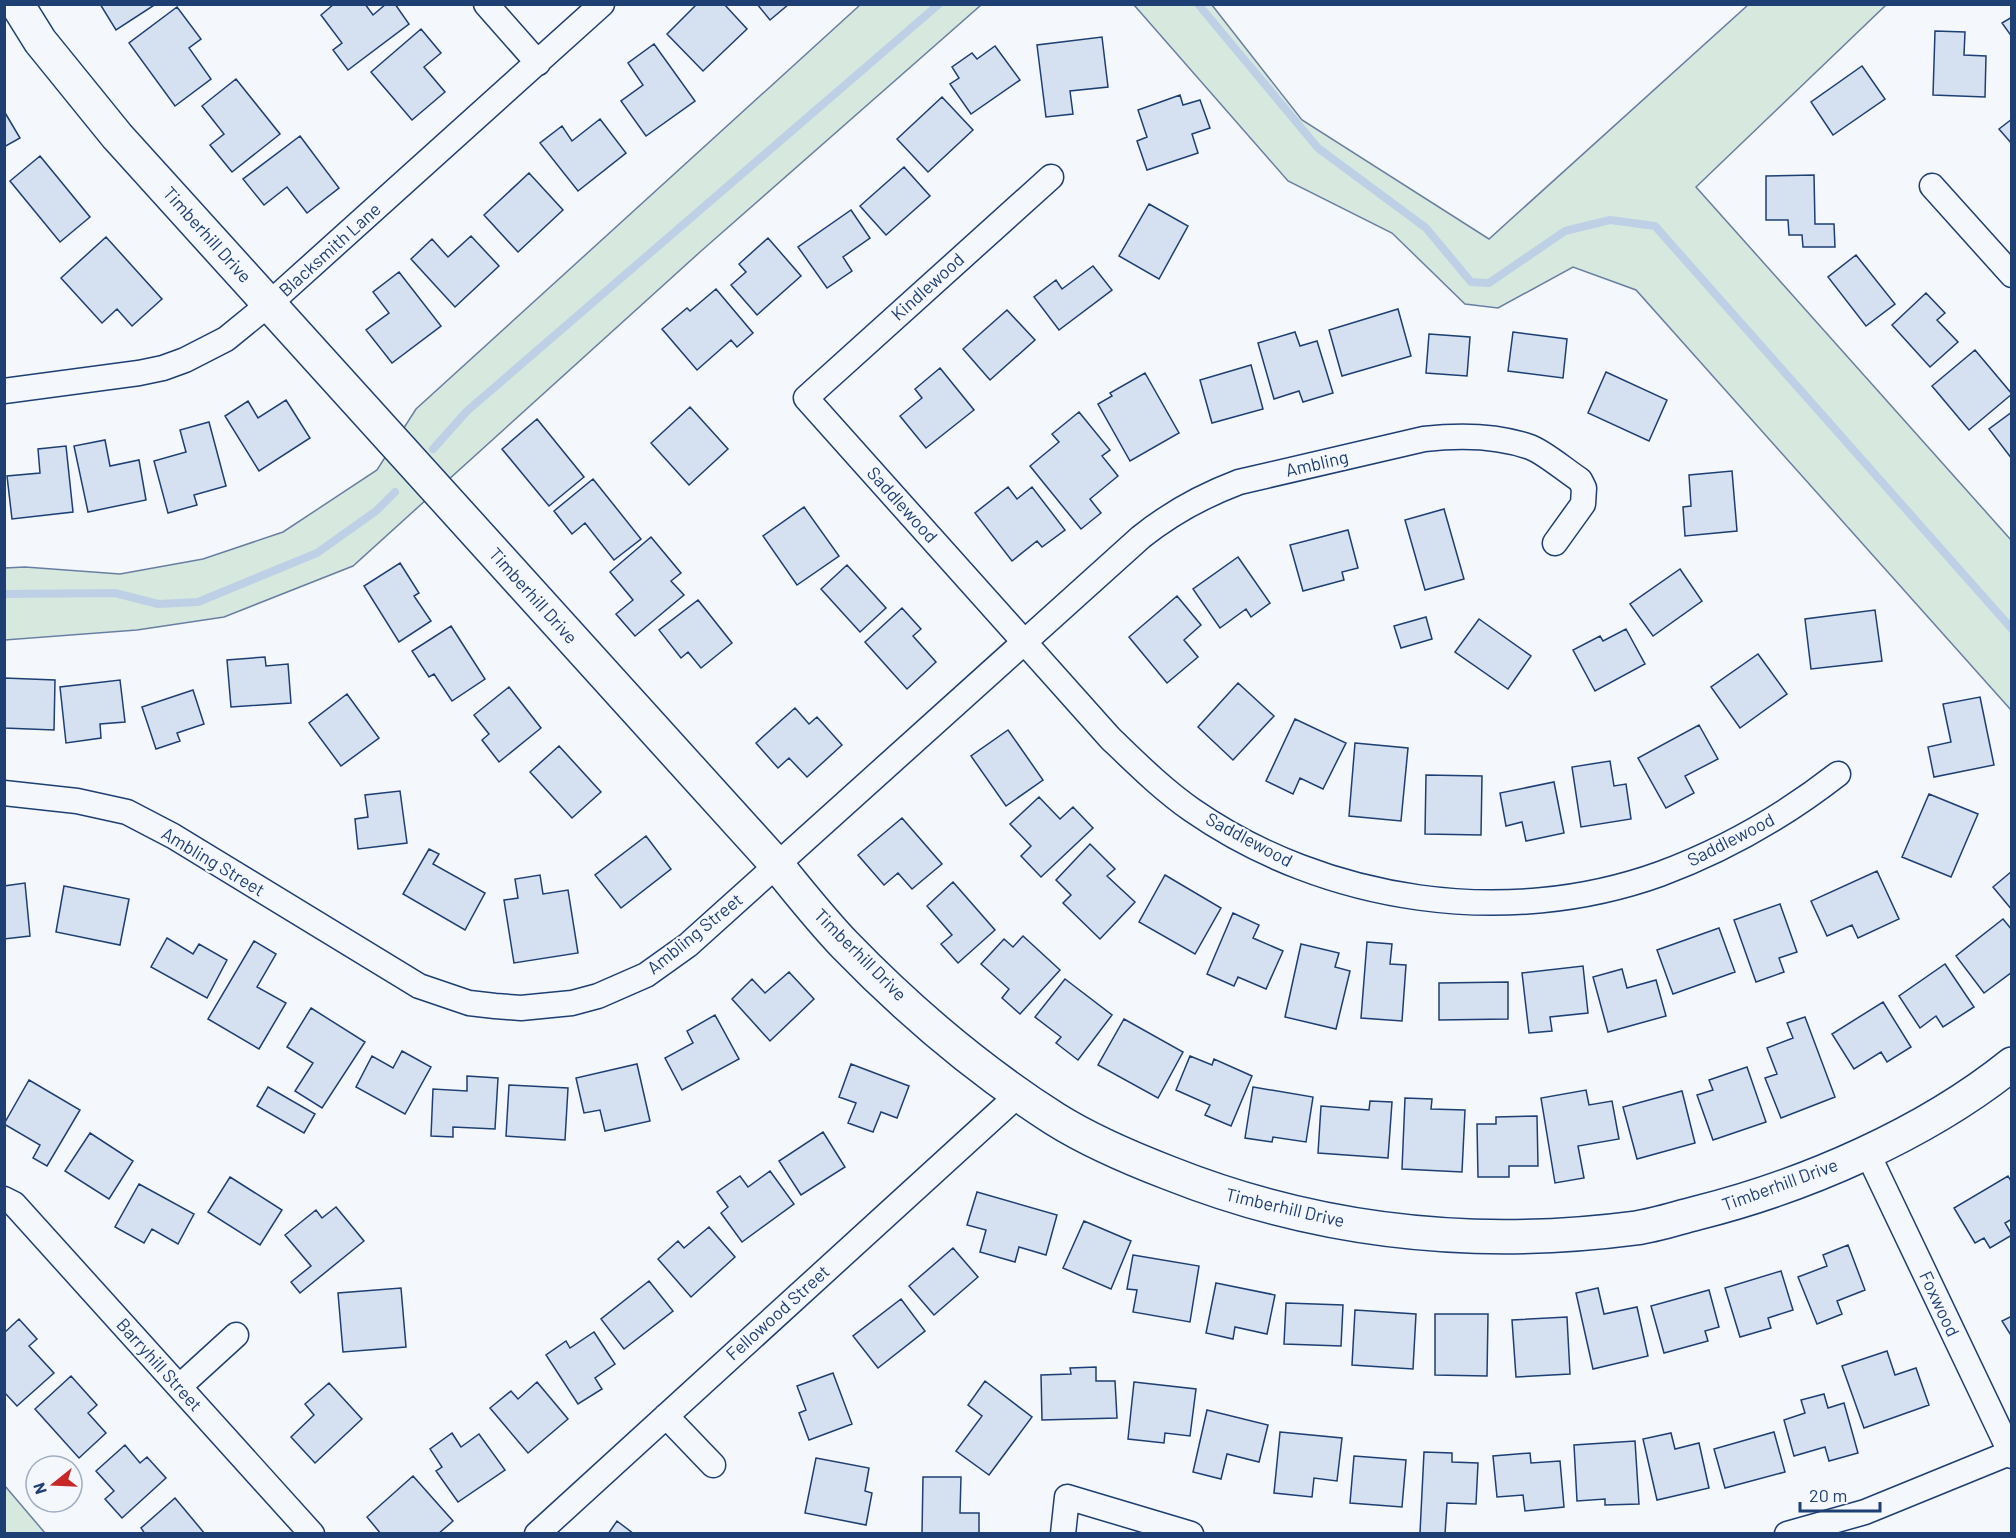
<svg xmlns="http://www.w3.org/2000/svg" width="2016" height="1538" viewBox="0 0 2016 1538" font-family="Barlow,sans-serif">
  <rect width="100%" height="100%" fill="#f4f7fb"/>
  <path fill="#d7e8df" stroke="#687fa3" stroke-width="1.5" d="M 860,5 L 981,5 L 700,252 L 353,566 L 224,617 L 137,630 L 5,640 L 5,568 L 25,567 L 120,574 L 203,559 L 283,532 L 377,470 L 416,409 Z
    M 1134,5 L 1212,5 L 1302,120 L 1489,239 L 1748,5 L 1886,5 L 1696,187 L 2011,540 L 2011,710 L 1636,290 L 1573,267 L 1498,308 L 1465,304 L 1392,233 L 1288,181 Z
    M 5,1486 L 45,1533 L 5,1533 Z"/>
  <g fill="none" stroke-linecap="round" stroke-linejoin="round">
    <path stroke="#bed0e5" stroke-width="8" d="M 1198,4 L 1318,148 L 1426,228 L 1471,282 L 1489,283 L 1565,231 L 1610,220 L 1655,226 L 2012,629
      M 433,449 L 467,411 L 939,4
      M 4,594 L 115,593 L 158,604 L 198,602 L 317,553 L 376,511 L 395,492"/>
  </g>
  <path fill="#d5e0f0" stroke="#1d3f73" stroke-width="1.5" d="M 100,4 L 156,4 L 116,30 Z
    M 334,4 L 365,4 L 373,15 L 386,4 L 395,4 L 409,24 L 348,70 L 333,50 L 342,43 L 321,15 Z
    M 697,4 L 724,4 L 747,29 L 703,71 L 667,34 Z
    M 757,4 L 789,4 L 770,20 Z
    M 177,7 L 201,39 L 189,48 L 211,79 L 175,106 L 129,43 Z
    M 2012,17 L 2012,37 L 2002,23 Z
    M 421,29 L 441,53 L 424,67 L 445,92 L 412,120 L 371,72 Z
    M 1935,31 L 1965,32 L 1964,55 L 1986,56 L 1985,97 L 1933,95 Z
    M 1102,37 L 1108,87 L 1070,91 L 1073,114 L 1046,117 L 1037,45 Z
    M 654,44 L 695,101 L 646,136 L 621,101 L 643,85 L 628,63 Z
    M 995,46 L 1020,80 L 971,114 L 950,84 L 959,78 L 952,67 L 972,53 L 977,59 Z
    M 1862,66 L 1885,99 L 1833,135 L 1811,102 Z
    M 236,79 L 280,134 L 232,172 L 210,145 L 224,134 L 202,106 Z
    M 1180,95 L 1183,105 L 1200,100 L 1210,128 L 1192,134 L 1198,153 L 1147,170 L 1137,141 L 1147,137 L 1138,110 Z
    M 942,97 L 973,130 L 928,172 L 897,139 Z
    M 4,111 L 20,138 L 4,147 Z
    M 600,119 L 626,153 L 578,191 L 540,143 L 562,126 L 572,141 Z
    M 2012,119 L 2012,144 L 1999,129 Z
    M 300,136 L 339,188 L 307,213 L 287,187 L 264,205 L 243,179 Z
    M 40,156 L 90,217 L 60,242 L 10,181 Z
    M 904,167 L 930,196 L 886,235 L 860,206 Z
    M 529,173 L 563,210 L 518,252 L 484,215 Z
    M 1814,175 L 1815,224 L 1834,224 L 1835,247 L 1803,247 L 1802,235 L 1789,235 L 1788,220 L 1766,220 L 1766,176 Z
    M 1149,204 L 1188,226 L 1159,279 L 1119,256 Z
    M 851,210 L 870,238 L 843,257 L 852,271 L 827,288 L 798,247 Z
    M 471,236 L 499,266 L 455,307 L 411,259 L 432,239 L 448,257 Z
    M 106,237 L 162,299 L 132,326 L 117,309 L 102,323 L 61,278 Z
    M 768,238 L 801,276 L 757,315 L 731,285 L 746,272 L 739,264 Z
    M 1856,255 L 1895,304 L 1866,326 L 1828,277 Z
    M 1093,266 L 1112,290 L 1059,330 L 1034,297 L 1056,280 L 1062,289 Z
    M 399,272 L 441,326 L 392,363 L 366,330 L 389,313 L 373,292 Z
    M 716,289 L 753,333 L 737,347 L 731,340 L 697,370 L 662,329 L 687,308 L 690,311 Z
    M 1926,293 L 1945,313 L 1937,320 L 1958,342 L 1930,367 L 1892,325 Z
    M 1398,309 L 1411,356 L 1342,376 L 1329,330 Z
    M 1007,310 L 1035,340 L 990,380 L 963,349 Z
    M 1295,332 L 1300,346 L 1317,341 L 1333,393 L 1303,402 L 1299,391 L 1274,399 L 1258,343 Z
    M 1513,332 L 1567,339 L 1563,378 L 1508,371 Z
    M 1429,334 L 1470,337 L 1467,376 L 1426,373 Z
    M 1975,350 L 2012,394 L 1969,430 L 1932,386 Z
    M 1251,365 L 1263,409 L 1212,423 L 1200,380 Z
    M 940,368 L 974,410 L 926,448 L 900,416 L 922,398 L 915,389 Z
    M 1606,372 L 1667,400 L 1649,441 L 1588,413 Z
    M 1145,373 L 1179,433 L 1130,461 L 1098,404 L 1112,396 L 1110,393 Z
    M 286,400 L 310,438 L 259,471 L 225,416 L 248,401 L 258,418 Z
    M 690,407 L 728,449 L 689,485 L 651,443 Z
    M 1079,412 L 1110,450 L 1102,456 L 1118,476 L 1090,499 L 1101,513 L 1081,529 L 1030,466 L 1059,442 L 1052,434 Z
    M 2012,412 L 2012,459 L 1989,429 Z
    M 537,419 L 584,477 L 549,506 L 502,449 Z
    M 209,422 L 226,486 L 194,495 L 197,505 L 168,513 L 154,461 L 186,452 L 180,430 Z
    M 105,440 L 110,466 L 139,460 L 146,500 L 88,512 L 74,446 Z
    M 66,446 L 73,512 L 12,519 L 7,476 L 40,473 L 38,449 Z
    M 1732,471 L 1737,531 L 1685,536 L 1683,507 L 1691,506 L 1689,475 Z
    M 593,479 L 641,539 L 614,560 L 585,523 L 572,534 L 554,511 Z
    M 1008,487 L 1017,499 L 1032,487 L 1065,530 L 1042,547 L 1037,541 L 1012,561 L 975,513 Z
    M 804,507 L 839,556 L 797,585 L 763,536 Z
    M 1444,509 L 1464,579 L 1425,590 L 1405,520 Z
    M 1348,530 L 1358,568 L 1342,572 L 1344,580 L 1303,591 L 1290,545 Z
    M 651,537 L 681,573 L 671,581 L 684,595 L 635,636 L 616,614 L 633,600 L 610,572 Z
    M 1238,557 L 1270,603 L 1251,617 L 1246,609 L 1220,628 L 1193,589 Z
    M 400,563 L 419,593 L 414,596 L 431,621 L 399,642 L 364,586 Z
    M 847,565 L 886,608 L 860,632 L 821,589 Z
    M 1680,569 L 1702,601 L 1653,636 L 1630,604 Z
    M 1177,596 L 1201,625 L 1184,640 L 1198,657 L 1167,683 L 1129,637 Z
    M 698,600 L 732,643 L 701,668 L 688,652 L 681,658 L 659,630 Z
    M 902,608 L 921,629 L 913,636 L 936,662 L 907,689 L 865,642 Z
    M 1875,610 L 1882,661 L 1811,669 L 1805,619 Z
    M 1426,617 L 1432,639 L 1401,648 L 1394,626 Z
    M 1479,619 L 1531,656 L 1508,689 L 1455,652 Z
    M 451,626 L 485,679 L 452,701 L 434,674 L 429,677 L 412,651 Z
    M 1626,629 L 1645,664 L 1595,691 L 1573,650 L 1600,636 L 1603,641 Z
    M 1758,654 L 1787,694 L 1740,728 L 1711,687 Z
    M 265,657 L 266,666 L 288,664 L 291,703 L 231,707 L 227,660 Z
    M 4,678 L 55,680 L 54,730 L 4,728 Z
    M 120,680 L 125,722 L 100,724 L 101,738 L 66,743 L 60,687 Z
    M 1238,683 L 1274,716 L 1233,760 L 1198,727 Z
    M 509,687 L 541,728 L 499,762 L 482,740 L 489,734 L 474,715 Z
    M 193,690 L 204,724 L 177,733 L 180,741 L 156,749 L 142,707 Z
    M 347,694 L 379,738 L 341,766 L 309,723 Z
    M 1980,697 L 1994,765 L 1934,777 L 1928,747 L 1951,742 L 1943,704 Z
    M 795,708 L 809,724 L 817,717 L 842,745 L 807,777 L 789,758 L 778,768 L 756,743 Z
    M 1295,719 L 1346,743 L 1323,789 L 1300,778 L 1293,794 L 1266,781 Z
    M 1699,725 L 1718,759 L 1685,776 L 1694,793 L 1666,808 L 1638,758 Z
    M 1008,730 L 1043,780 L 1006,806 L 971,756 Z
    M 1355,743 L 1408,748 L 1401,821 L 1349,816 Z
    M 559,746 L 601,792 L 572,818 L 530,772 Z
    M 1610,761 L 1614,786 L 1626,784 L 1631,819 L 1581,827 L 1572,767 Z
    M 1426,775 L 1482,776 L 1481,835 L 1425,834 Z
    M 1554,782 L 1564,833 L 1526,841 L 1522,822 L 1506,826 L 1500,793 Z
    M 400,791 L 407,843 L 358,849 L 355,819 L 368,817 L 365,795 Z
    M 1929,794 L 1978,814 L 1951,877 L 1902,857 Z
    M 1039,797 L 1060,819 L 1073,807 L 1093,828 L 1041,877 L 1021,856 L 1031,846 L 1010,824 Z
    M 902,818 L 942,864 L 912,889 L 898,873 L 884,885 L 858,855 Z
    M 646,836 L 671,869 L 621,908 L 595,875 Z
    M 1090,844 L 1115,869 L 1107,876 L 1135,902 L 1100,939 L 1063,903 L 1071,895 L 1056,880 Z
    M 429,849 L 439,854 L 433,864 L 485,893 L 465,930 L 403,894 Z
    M 1877,871 L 1899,919 L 1858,938 L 1852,925 L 1827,936 L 1811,901 Z
    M 2012,871 L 2012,910 L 1993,887 Z
    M 540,875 L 543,894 L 568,890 L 578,953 L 514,963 L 504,900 L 518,898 L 515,879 Z
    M 1165,875 L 1221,908 L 1195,954 L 1139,922 Z
    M 953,882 L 995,930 L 958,963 L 941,944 L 952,935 L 927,906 Z
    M 25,883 L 30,936 L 4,939 L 4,886 Z
    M 64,886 L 129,899 L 120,945 L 56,932 Z
    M 1780,904 L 1797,952 L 1779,958 L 1784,972 L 1756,982 L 1734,920 Z
    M 1233,913 L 1259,925 L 1253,938 L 1283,951 L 1266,989 L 1238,977 L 1234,986 L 1207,974 Z
    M 2003,919 L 2012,930 L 2012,972 L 1984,993 L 1956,956 Z
    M 1719,928 L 1735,972 L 1673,994 L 1657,950 Z
    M 1023,936 L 1060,970 L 1020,1014 L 1002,998 L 1009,989 L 981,964 L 1004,939 L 1013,947 Z
    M 167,938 L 193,954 L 199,944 L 227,960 L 207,998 L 151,967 Z
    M 254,941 L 276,954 L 257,987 L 286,1003 L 259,1049 L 208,1019 Z
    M 1367,942 L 1392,944 L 1390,964 L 1406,965 L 1402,1021 L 1361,1018 Z
    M 1301,944 L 1339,953 L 1335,967 L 1350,971 L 1336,1029 L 1285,1017 Z
    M 1945,964 L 1974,1007 L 1943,1027 L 1936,1016 L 1920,1028 L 1899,996 Z
    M 1583,966 L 1588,1013 L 1550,1017 L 1552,1031 L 1529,1033 L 1522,973 Z
    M 1622,969 L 1627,988 L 1656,980 L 1666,1016 L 1608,1032 L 1593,977 Z
    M 789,972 L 814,999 L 770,1041 L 732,999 L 752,979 L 765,993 Z
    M 1065,979 L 1112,1015 L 1078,1060 L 1056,1043 L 1061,1037 L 1035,1017 Z
    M 1508,982 L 1508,1019 L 1439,1020 L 1439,983 Z
    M 1883,1002 L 1911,1047 L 1887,1062 L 1881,1052 L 1854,1069 L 1832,1034 Z
    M 311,1008 L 365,1042 L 322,1108 L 295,1091 L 313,1063 L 287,1047 Z
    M 715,1015 L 739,1059 L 682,1090 L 665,1058 L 693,1043 L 687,1031 Z
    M 1805,1017 L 1835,1097 L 1781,1118 L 1765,1078 L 1777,1074 L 1767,1048 L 1793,1038 L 1787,1023 Z
    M 1124,1019 L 1183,1052 L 1158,1098 L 1098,1065 Z
    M 402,1051 L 431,1067 L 405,1114 L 356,1087 L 372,1056 L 393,1068 Z
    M 1190,1056 L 1212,1065 L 1214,1059 L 1252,1076 L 1231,1126 L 1205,1115 L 1210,1105 L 1176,1090 Z
    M 637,1064 L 650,1121 L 605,1131 L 600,1110 L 584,1113 L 576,1078 Z
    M 851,1064 L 909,1086 L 897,1118 L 881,1112 L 873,1132 L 848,1123 L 856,1103 L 839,1097 Z
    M 1747,1067 L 1766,1122 L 1713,1140 L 1697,1095 L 1713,1090 L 1709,1080 Z
    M 467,1076 L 498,1078 L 495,1129 L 453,1127 L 453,1137 L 431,1136 L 433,1089 L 467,1091 Z
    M 29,1080 L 80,1110 L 47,1166 L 33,1158 L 40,1145 L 4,1124 Z
    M 509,1085 L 568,1088 L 565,1140 L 506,1136 Z
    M 268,1087 L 315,1114 L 304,1133 L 257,1106 Z
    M 1253,1087 L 1313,1097 L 1306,1142 L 1273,1137 L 1272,1142 L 1245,1138 Z
    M 1586,1090 L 1589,1105 L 1612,1101 L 1619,1139 L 1578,1146 L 1584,1178 L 1555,1183 L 1541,1098 Z
    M 1682,1091 L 1695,1143 L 1637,1159 L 1623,1107 Z
    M 1405,1098 L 1432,1099 L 1431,1109 L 1465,1110 L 1462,1172 L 1402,1169 Z
    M 1370,1101 L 1392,1102 L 1388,1158 L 1318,1153 L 1321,1106 L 1369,1110 Z
    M 1537,1116 L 1538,1166 L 1509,1166 L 1509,1177 L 1478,1177 L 1477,1124 L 1496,1124 L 1496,1117 Z
    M 823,1132 L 845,1167 L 801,1195 L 779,1161 Z
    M 90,1133 L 133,1161 L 109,1199 L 65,1171 Z
    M 770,1171 L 794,1204 L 742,1242 L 721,1213 L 728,1207 L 717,1192 L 740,1176 L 748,1187 Z
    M 2008,1176 L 2012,1183 L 2012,1219 L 2005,1223 L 2012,1235 L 1990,1248 L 1984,1238 L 1975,1243 L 1954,1208 Z
    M 230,1177 L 282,1210 L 260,1245 L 208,1212 Z
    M 139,1184 L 194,1214 L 178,1244 L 152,1229 L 144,1243 L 115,1227 Z
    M 977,1192 L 1057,1215 L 1046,1255 L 1019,1247 L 1015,1262 L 980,1252 L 986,1230 L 967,1225 Z
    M 336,1207 L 364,1241 L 300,1293 L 291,1282 L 311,1266 L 285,1235 L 316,1210 L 322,1218 Z
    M 1084,1221 L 1131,1241 L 1111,1289 L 1063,1268 Z
    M 709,1227 L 735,1257 L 691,1297 L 658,1259 L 678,1241 L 684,1248 Z
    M 1848,1245 L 1865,1290 L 1837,1301 L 1842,1314 L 1817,1324 L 1798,1277 L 1827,1266 L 1823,1255 Z
    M 953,1248 L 978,1277 L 934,1315 L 909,1286 Z
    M 1133,1255 L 1199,1266 L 1190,1322 L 1133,1312 L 1137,1290 L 1127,1289 Z
    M 1781,1271 L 1793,1310 L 1768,1318 L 1771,1328 L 1740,1337 L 1725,1288 Z
    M 649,1281 L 673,1311 L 624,1349 L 601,1319 Z
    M 1216,1283 L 1275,1295 L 1267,1334 L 1235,1327 L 1233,1339 L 1206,1333 Z
    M 401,1288 L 406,1347 L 343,1352 L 338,1293 Z
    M 1598,1288 L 1604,1314 L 1637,1307 L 1648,1356 L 1593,1369 L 1576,1293 Z
    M 1709,1290 L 1719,1327 L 1705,1331 L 1708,1341 L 1664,1353 L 1651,1306 Z
    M 901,1299 L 925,1331 L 878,1368 L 853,1336 Z
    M 1286,1303 L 1343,1305 L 1341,1346 L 1284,1344 Z
    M 1355,1310 L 1416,1314 L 1413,1369 L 1352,1365 Z
    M 1435,1314 L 1488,1314 L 1487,1376 L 1435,1375 Z
    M 2012,1316 L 2012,1337 L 2002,1321 Z
    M 1567,1317 L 1570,1374 L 1516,1377 L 1512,1320 Z
    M 19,1319 L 37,1339 L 29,1346 L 54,1373 L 17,1406 L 4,1392 L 4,1333 Z
    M 594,1332 L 615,1364 L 595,1378 L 602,1389 L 578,1404 L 546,1355 L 566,1341 L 570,1348 Z
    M 1887,1351 L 1895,1375 L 1916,1368 L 1929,1405 L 1864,1428 L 1842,1366 Z
    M 1096,1367 L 1096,1381 L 1115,1381 L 1117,1418 L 1042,1420 L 1041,1375 L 1071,1374 L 1070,1368 Z
    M 833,1373 L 852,1424 L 809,1440 L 799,1413 L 806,1410 L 797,1386 Z
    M 71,1376 L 97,1405 L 88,1413 L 106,1433 L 79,1458 L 35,1409 Z
    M 985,1381 L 1032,1417 L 989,1475 L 956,1451 L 982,1416 L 968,1405 Z
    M 537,1382 L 568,1419 L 528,1453 L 490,1408 L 511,1391 L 518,1399 Z
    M 1134,1382 L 1196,1389 L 1190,1436 L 1165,1433 L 1164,1443 L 1128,1439 Z
    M 329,1383 L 362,1419 L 315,1463 L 291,1437 L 314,1415 L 305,1404 Z
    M 1824,1394 L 1828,1408 L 1844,1403 L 1858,1453 L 1829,1461 L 1825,1447 L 1794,1456 L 1784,1420 L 1805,1413 L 1801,1400 Z
    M 1207,1410 L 1268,1425 L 1259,1462 L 1227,1454 L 1221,1479 L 1193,1472 Z
    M 1280,1432 L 1342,1438 L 1337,1481 L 1314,1478 L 1312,1497 L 1274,1493 Z
    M 1774,1432 L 1785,1472 L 1725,1488 L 1714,1449 Z
    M 452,1433 L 461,1447 L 479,1434 L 505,1470 L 458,1502 L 436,1471 L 442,1467 L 430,1449 Z
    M 1671,1433 L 1675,1449 L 1699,1443 L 1709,1488 L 1657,1500 L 1643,1439 Z
    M 1635,1441 L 1639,1504 L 1605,1505 L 1605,1499 L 1577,1501 L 1574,1445 Z
    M 125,1445 L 140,1463 L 147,1457 L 166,1478 L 122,1518 L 105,1499 L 114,1491 L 96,1471 Z
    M 1424,1452 L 1452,1453 L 1452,1462 L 1478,1463 L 1476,1504 L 1447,1503 L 1445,1534 L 1420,1533 Z
    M 1530,1453 L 1531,1463 L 1560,1461 L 1564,1507 L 1525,1511 L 1523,1495 L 1497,1497 L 1493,1456 Z
    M 1354,1456 L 1406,1460 L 1402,1507 L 1350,1503 Z
    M 816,1458 L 869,1468 L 865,1491 L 872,1493 L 866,1525 L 805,1513 Z
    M 413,1476 L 453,1521 L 438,1534 L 381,1534 L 367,1517 Z
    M 923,1477 L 961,1477 L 960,1513 L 979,1513 L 979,1534 L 922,1534 Z
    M 175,1498 L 205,1534 L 145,1534 L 141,1528 Z
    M 617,1521 L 634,1534 L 608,1534 Z"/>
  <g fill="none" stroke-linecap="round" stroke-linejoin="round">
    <g stroke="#1d3f73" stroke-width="27">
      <path id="street" d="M 486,4 L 538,63
        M 1051,177 L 806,398 L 1110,738 C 1136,763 1162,789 1192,810 C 1326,903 1507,929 1660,874 C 1725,850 1784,816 1838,774
        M 1932,186 L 2012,275
        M 4,391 L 139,373 L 163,368 L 185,360 L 226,339 L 269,304 L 602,4
        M 4,793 L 77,801 L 127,812 L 173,836 L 419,986 L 469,1003 L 495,1006 L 521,1008 L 572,1003 L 598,996 L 646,975 L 688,945 L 1141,537 C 1171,513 1202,496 1239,482 L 1424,439 C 1459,435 1496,435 1530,447 C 1544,452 1566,471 1580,480 L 1584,488 L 1583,504 L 1555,543
        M 1867,1152 L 2012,1456
        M 4,1199 L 14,1204 L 312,1534
        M 179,1387 L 236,1335
        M 666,1416 L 713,1465
        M 537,1534 L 1019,1094
        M 1063,1534 L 1067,1497 L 1191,1534
        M 1787,1534 L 1865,1512 L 2012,1452"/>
    </g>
    <g stroke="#1d3f73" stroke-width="36">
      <path id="secondary" d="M 17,4 L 40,41 L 117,136 L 777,865 C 799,892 821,920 845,945 C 907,1009 980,1071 1055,1119 C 1090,1141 1130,1158 1169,1173 C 1320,1233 1475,1249 1636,1228 C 1657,1225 1677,1218 1697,1213 C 1805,1186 1925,1134 2012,1064"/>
    </g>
    <use href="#street" stroke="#f4f7fb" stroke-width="24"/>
    <use href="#secondary" stroke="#f4f7fb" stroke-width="33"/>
  </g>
  <g text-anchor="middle" stroke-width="4.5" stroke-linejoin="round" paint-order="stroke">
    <g font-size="18" fill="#1d3f73" stroke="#f4f7fb">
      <text transform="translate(207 235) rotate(48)" y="6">Timberhill Drive</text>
      <text transform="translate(330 250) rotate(-42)" y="6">Blacksmith Lane</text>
      <text transform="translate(928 287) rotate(-42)" y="6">Kindlewood</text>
      <text transform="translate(1317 464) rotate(-13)" y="6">Ambling</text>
      <text transform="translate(902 505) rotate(48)" y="6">Saddlewood</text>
      <text transform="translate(533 596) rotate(48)" y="6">Timberhill Drive</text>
      <text transform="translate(1249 840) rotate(28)" y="6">Saddlewood</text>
      <text transform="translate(1731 840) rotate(-27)" y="6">Saddlewood</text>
      <text transform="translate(213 862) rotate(31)" y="6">Ambling Street</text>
      <text transform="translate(695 934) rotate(-39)" y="6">Ambling Street</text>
      <text transform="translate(860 955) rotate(45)" y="6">Timberhill Drive</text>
      <text transform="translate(1780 1185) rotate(-20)" y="6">Timberhill Drive</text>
      <text transform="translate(1285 1208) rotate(13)" y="6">Timberhill Drive</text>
      <text transform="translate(1939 1304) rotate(65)" y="6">Foxwood</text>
      <text transform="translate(778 1313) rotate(-42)" y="6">Fellowood Street</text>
      <text transform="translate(159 1365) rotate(48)" y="6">Barryhill Street</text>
    </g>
  </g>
  <rect width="2016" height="1538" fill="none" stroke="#1d3f73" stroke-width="12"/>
  <g transform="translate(54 1484) rotate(252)"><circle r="28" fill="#f4f7fb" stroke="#9eadc5" stroke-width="1.5"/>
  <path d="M0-4.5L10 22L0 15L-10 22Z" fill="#c62828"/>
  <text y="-9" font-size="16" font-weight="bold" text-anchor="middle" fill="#1d3f73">N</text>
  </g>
  <path d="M1800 1502v9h80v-9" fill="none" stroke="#1d3f73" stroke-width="3"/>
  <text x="1809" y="1502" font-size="18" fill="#1d3f73" stroke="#f4f7fb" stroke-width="4.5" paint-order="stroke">20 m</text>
</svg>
